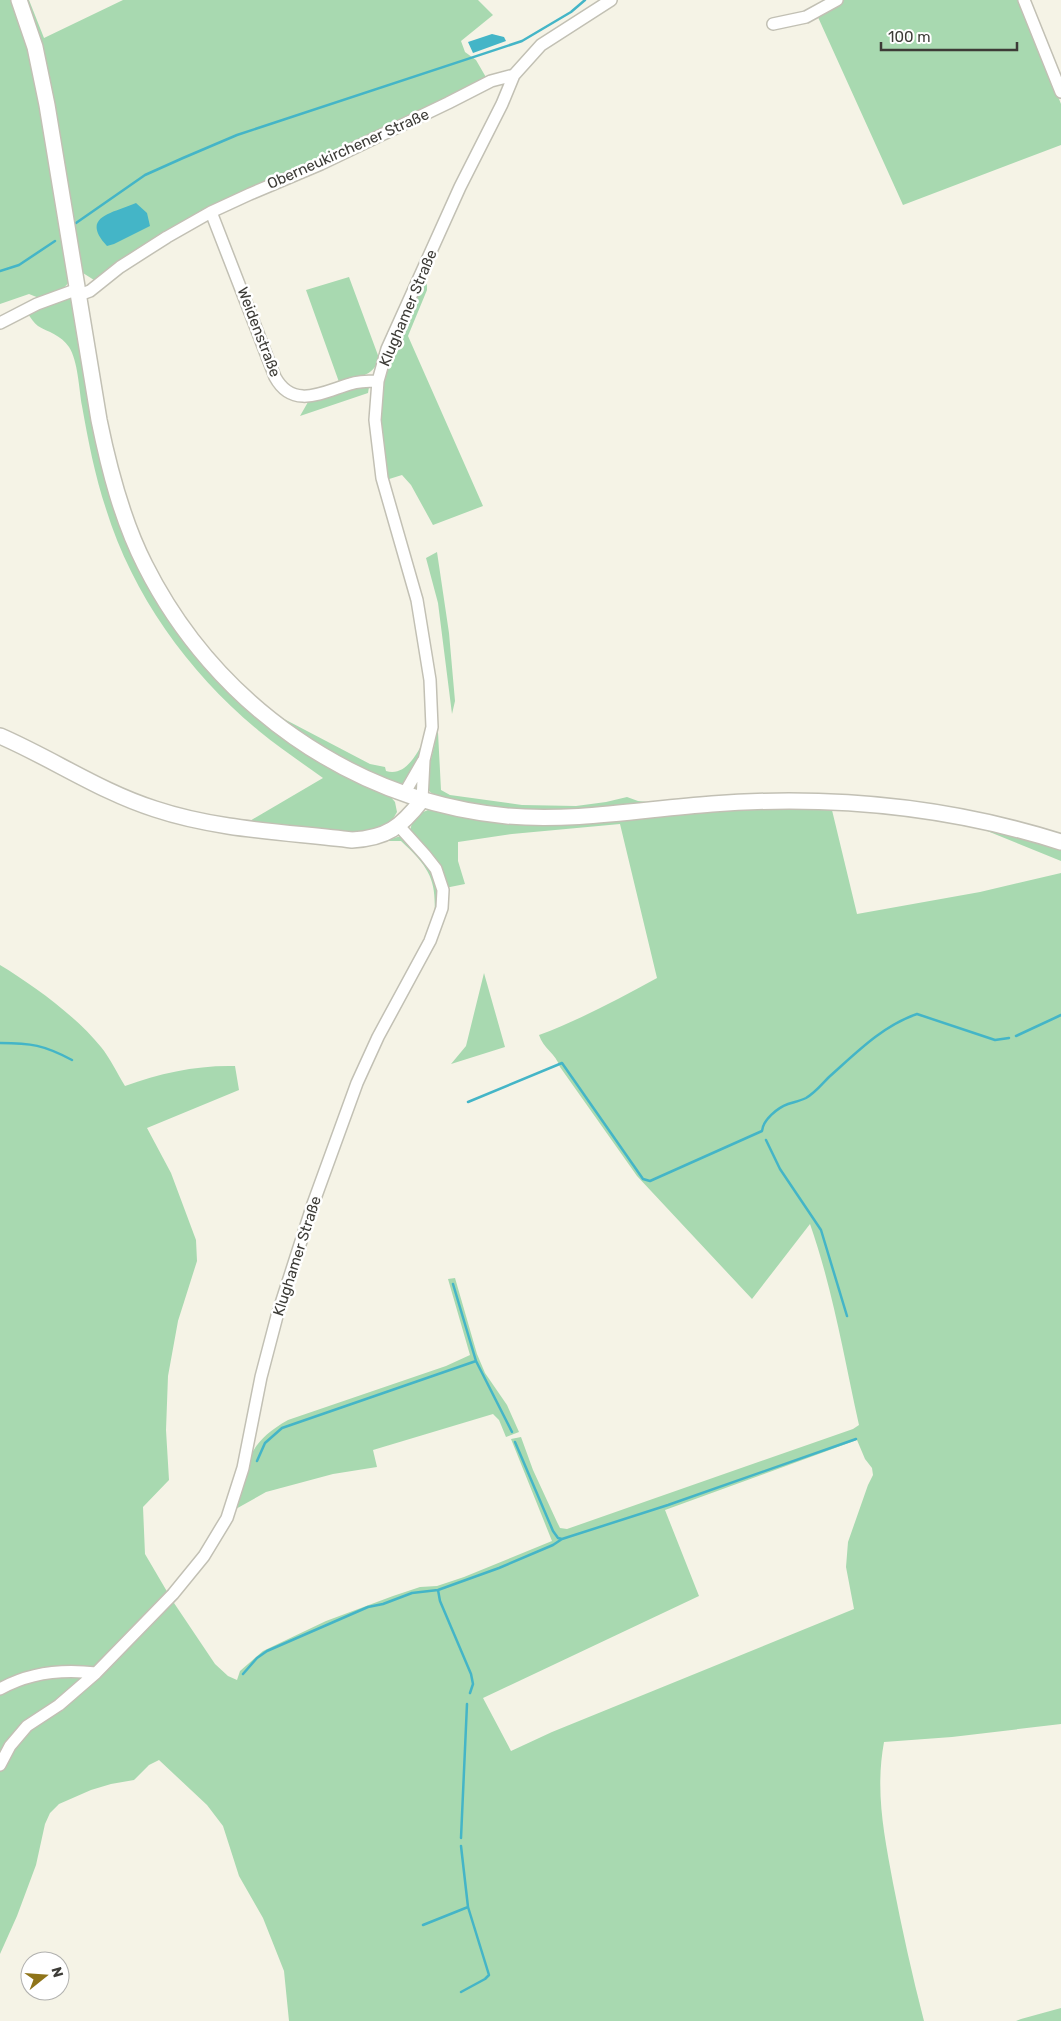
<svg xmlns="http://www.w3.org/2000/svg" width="1061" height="2021" viewBox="0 0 1061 2021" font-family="Rubik,sans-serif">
  <rect width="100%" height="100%" fill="#f5f3e6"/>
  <path fill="#a8d9b0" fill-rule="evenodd" d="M 0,0 L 14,0 L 35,68 L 70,280 C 64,292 51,294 39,298 L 29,294 L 0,304 Z
    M 25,0 L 29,0 L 44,38 L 123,0 L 478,0 L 493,15 L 461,41 L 465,52 L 476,60 L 487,79 L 342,150 L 192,218 L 113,265 L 94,280 L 83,273 L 80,264 L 47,64 Z
    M 841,0 L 1020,0 L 1061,104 L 1061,145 L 903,205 L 817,15 Z
    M 349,277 L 379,358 C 374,377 356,378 339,382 L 306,290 Z
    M 424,280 L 427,285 L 427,290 L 408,336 L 483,506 L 433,525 L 411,485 L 402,475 L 386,480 L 382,455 L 379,387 L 390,353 Z
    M 67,297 L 72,298 L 139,566 L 249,709 L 275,732 L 302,752 L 335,772 L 389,795 L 395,802 L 397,812 L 390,824 L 363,834 L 248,822 L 323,778 C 302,763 280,748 259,731 C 189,673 133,596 106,509 C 95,476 88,440 82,406 C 79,389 78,361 69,347 C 61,335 48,332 38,326 C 34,323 31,318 28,314 Z
    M 357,386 L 369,387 L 368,393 L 300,416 L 308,402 Z
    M 437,552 L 449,633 L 455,701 L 452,714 L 438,603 L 426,558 Z
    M 265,709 L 370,764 L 385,767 L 386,771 C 406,777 417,753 425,739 C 422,752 415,784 398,784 L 334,755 Z
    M 437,713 L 441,790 L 450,795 L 522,805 L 576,806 L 606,802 L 627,797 L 638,801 L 658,803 C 592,808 535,815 469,804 C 455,802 437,800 427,789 L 426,779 L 435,743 Z
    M 831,806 L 857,914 L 980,892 L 1061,873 L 1061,1724 L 952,1737 L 884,1742 C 875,1791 884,1834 893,1883 C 902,1929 912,1975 924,2021 L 289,2021 L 284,1971 L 263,1918 L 239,1876 L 223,1826 L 207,1805 L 159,1760 L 149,1765 L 134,1780 L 111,1784 L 91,1790 L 59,1804 L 50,1813 L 45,1824 L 36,1865 L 17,1916 L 0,1954 L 0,965 C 33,985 76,1016 101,1047 C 110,1058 117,1073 125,1086 C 160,1073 198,1065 235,1066 L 239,1090 L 147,1128 L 171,1173 L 196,1240 L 197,1261 L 178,1321 L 168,1376 L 166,1430 L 169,1480 L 143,1507 L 145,1554 L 172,1600 L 215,1664 L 228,1676 L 237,1680 L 240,1671 L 263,1651 L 326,1621 L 393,1596 L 420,1587 L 437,1586 L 464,1577 L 552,1541 L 511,1439 L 521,1437 L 533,1470 L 557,1522 L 560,1528 L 567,1529 L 853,1429 L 859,1425 C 844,1357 833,1290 810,1224 L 752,1299 L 637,1176 L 560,1067 C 556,1054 543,1048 539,1035 C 580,1020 618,999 657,978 L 620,824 L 512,834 L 458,842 L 458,861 L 465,884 L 440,889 L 434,923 C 437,881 432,870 401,841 L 385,841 L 410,833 C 411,821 416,814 428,810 L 505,824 L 552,824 L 648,813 ZM 857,1440 L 865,1459 L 872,1468 L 873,1475 L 868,1485 L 848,1542 L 846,1567 L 854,1609 L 552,1732 L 511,1751 L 483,1698 L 699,1596 L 665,1510 Z
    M 965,822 L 1061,847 L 1061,861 Z
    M 484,973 L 505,1047 L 451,1064 L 466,1046 Z
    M 455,1278 L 477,1354 L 485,1373 L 507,1405 L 519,1432 L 506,1437 L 499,1420 L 493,1414 L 373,1450 L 377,1467 L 333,1474 L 266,1492 L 234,1510 C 246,1467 245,1444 288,1420 L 446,1366 L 470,1355 L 448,1279 Z
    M 1061,2008 L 1061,2021 L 1016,2021 L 1021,2019 Z"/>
  <path fill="#44b5c7" d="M 492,34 L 504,37 L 506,41 L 473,53 L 468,42 Z
    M 136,203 L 147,213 L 150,226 L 114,244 L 107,246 C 79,216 114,213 136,203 Z"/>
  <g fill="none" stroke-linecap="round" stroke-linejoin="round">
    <path stroke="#44b5c7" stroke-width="2.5" d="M 76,223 L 145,175 L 183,158 L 237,135 L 522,41 L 571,12 L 585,0
      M 0,271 L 19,265 L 55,241
      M 1016,1036 L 1061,1015
      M 0,1043 C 31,1043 44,1045 72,1060
      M 468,1102 L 562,1063 L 643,1179 L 650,1181 L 762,1131 C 763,1120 777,1108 788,1104 C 794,1102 800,1101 806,1098 C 815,1093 822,1084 829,1077 C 856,1053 882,1026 917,1014 L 995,1040 L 1009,1038
      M 766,1140 L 780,1169 L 821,1230 L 847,1316
      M 453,1284 L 476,1361 L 512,1432
      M 515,1442 L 553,1531 L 558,1538 L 562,1539 L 668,1505 L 856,1439
      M 257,1461 L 265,1443 L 282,1428 L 476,1361
      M 438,1590 L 440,1601 L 471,1674 L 473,1684 L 470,1693
      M 243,1674 L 257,1658 L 267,1651 L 368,1607 L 383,1604 L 412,1593 L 438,1590 L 499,1568 L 553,1545 L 562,1539
      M 461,1838 L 467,1704
      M 423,1925 L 468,1907 L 461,1846
      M 461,1992 L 485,1979 L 489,1975 L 468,1907"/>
    <g stroke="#c2c0b4" stroke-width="14">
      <path id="minor" d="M 1024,0 L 1061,92
        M 773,24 L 806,17 L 837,0
        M 211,212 L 275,377 C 293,410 323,392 350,384 C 359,381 368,381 378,381
        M 79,295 L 90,291 L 120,267 L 167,237 L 211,212 L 250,194 L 321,164 L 448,103 L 491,81 L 514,75
        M 0,323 L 37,304 L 78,289
        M 404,794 L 423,761
        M 422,800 L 424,760 L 432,727 L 430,680 L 417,600 L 382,478 L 375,420 L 378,381 L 387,349 L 460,187 L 502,104 L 514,75 L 541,45 L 611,0
        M 0,1689 C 30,1672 63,1669 96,1673
        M 0,1765 L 10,1746 L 27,1726 L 59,1705 L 96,1673 L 173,1594 L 204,1556 L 227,1518 L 243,1468 L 261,1377 L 277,1316 L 313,1204 L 357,1083 L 378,1037 L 430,941 L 442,908 L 443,890 L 436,869 L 425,855 L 398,825"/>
    </g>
    <g stroke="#c2c0b4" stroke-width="18">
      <path id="secondary" d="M 19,0 L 35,47 L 47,105 L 99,420 C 109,469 122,520 145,565 C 215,704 352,801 507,816 C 574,822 644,809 712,804 C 831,795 947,806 1061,842
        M 0,736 C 53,759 101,792 155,809 C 218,830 287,832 352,840 C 387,838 401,827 422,800"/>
    </g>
    <use href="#minor" stroke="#fff" stroke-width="11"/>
    <use href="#secondary" stroke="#fff" stroke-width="15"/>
  </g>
  <g text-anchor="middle" stroke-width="5" stroke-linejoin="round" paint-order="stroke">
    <g font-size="15" fill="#3d3c37" stroke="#fff">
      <text transform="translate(348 149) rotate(-24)" y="5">Oberneukirchener Straße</text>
      <text transform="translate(408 308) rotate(-67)" y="5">Klughamer Straße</text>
      <text transform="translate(259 332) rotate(69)" y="5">Weidenstraße</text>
      <text transform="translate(297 1256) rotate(-72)" y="5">Klughamer Straße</text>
    </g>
  </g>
  <g transform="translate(45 1976) rotate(73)"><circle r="24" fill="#ffffff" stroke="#b1b1af"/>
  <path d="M0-4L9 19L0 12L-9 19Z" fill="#8f7419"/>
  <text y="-8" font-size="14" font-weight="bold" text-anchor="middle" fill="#3d3c37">N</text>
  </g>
  <path d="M881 42v8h136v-8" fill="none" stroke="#3d3c37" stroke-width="2.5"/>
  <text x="888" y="42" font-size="15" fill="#3d3c37" stroke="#ffffff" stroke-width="4" paint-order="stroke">100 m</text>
</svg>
